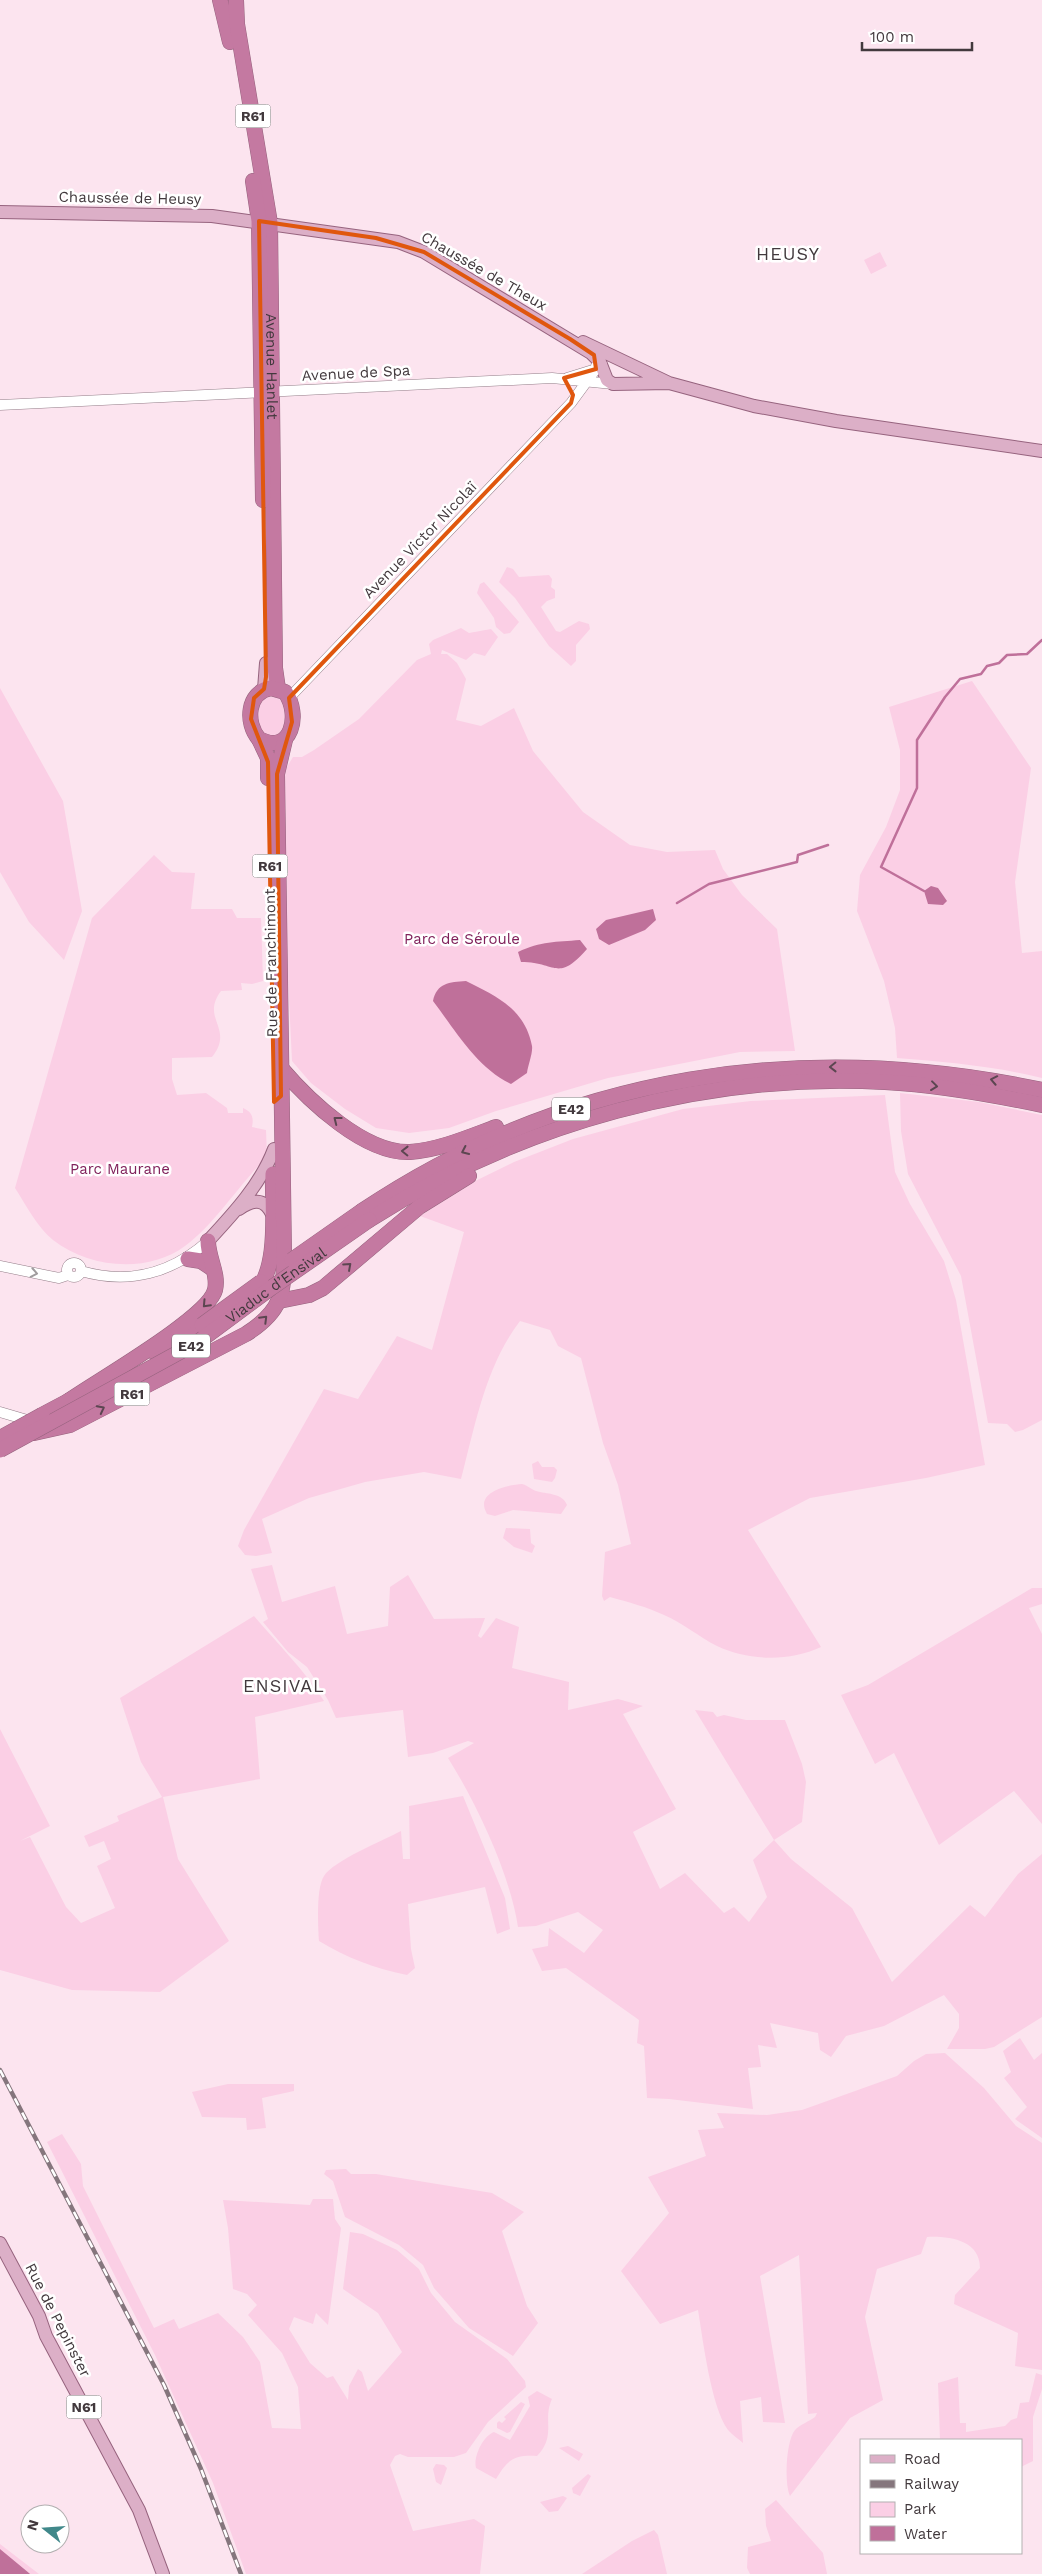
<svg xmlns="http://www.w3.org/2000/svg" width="1042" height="2574" viewBox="0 0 1042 2574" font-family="'Work Sans',sans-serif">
  <rect width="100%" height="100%" fill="#fce4ef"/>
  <path fill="#fbcfe5" d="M 880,252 L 887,266 L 871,274 L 864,260 Z
    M 507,567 L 513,569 L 519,577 L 549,575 L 552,579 L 551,587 L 555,590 L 555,598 L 547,601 L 541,607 L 556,631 L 560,632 L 579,621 L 589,624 L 590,629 L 576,645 L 576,661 L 571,666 L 549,646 L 515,598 L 499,582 Z
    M 484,582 L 519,622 L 510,633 L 504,634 L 496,627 L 494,618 L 477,593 L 480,584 Z
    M 461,628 L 469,633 L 491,629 L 498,637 L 485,656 L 474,653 L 466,660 L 442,650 L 441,654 L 447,654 L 457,663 L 466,679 L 456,720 L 481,726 L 514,708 L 533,751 L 583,812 L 630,845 L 667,852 L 715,850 L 723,869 L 742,895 L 777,929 L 795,1051 L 740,1052 L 608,1078 L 496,1111 L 449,1128 L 409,1133 L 376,1128 L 345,1109 L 311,1083 L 292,1061 L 287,958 L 285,770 L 293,757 L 302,757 L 314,750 L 359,719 L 417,660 L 431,654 L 429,644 L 433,640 Z
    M 972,681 L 1031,768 L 1015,882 L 1022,953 L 1042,951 L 1042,1078 C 994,1066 946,1062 897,1058 L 895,1028 L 884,981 L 857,911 L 860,875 L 886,827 L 900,790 L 900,750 L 889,707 Z
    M 0,688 L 63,801 L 82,911 L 64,960 L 29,922 L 0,872 Z
    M 279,694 L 287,704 L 286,730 L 273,738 L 259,732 L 254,713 L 258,699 Z
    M 154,855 L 172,872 L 195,873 L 191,909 L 232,909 L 237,918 L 261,918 L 263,981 L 252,984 L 241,983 L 242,990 L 221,991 C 200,1019 235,1028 212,1057 L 172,1058 L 172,1079 L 177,1095 L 206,1093 L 227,1108 L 228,1113 L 243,1113 L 243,1108 C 252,1112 254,1117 252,1127 L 266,1130 L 267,1157 C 239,1184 216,1223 185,1246 C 147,1274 89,1268 53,1240 C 37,1227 26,1205 15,1188 L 92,918 Z
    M 900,1093 L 979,1102 L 1042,1115 L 1042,1420 L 1023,1430 L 1015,1432 L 1007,1424 L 988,1423 L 961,1276 L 908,1174 L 901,1131 Z
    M 885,1095 L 895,1172 L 910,1204 L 944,1261 L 956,1300 L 985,1465 L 926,1478 L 810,1498 L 748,1530 L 821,1647 C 789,1662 749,1661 717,1646 C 699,1637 683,1623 664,1615 C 647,1607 628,1602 610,1597 L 604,1601 L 602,1596 L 605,1552 L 631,1544 L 618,1485 L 603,1443 L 581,1358 L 558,1346 L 550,1330 L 520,1321 C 486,1365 475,1425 461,1479 L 424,1472 L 365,1482 L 309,1498 L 262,1519 L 272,1553 L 256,1556 L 245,1555 L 238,1546 L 244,1530 L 324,1389 L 358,1399 L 397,1336 L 432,1350 L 464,1232 L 420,1216 L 465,1186 L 514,1162 L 573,1139 L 683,1109 L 751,1101 Z
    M 538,1461 L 542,1467 L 554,1467 L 557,1470 L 555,1478 L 552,1482 L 534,1479 L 532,1464 Z
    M 522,1484 C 527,1485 531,1489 536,1491 C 546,1494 563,1493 567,1505 L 561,1514 L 513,1510 L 495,1516 L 487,1514 C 474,1492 507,1485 522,1484 Z
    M 506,1528 L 530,1529 L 531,1543 L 535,1546 L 532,1553 L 514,1547 L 503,1538 Z
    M 272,1565 L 282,1602 L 335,1586 L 347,1634 L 388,1626 L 390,1587 L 408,1575 L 434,1619 L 485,1618 L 478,1636 L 481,1638 L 496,1618 L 519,1627 L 512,1668 L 569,1682 L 568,1710 L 618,1699 L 643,1706 L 623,1714 L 676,1809 L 633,1832 L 660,1889 L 685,1873 L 724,1913 L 734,1907 L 749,1922 L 767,1897 L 753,1860 L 774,1840 L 695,1710 L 713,1712 L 717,1717 L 724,1715 L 746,1720 L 785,1720 L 802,1764 L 806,1782 L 802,1822 L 774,1840 L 791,1859 L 852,1908 L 892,1982 L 970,1905 L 985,1917 L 1018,1874 L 1042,1854 L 1042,2017 L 994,2047 L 985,2049 L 947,2049 L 959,2028 L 959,2014 L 944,1995 L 884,2026 L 846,2036 L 831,2057 L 820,2050 L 818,2033 L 770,2023 L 777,2048 L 758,2045 L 761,2067 L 748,2068 L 753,2109 L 669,2099 L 647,2098 L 644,2046 L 637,2043 L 639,2020 L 566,1968 L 542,1971 L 532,1949 L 548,1946 L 549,1928 L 584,1953 L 603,1930 L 578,1912 L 536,1926 L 518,1927 C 510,1874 477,1804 448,1758 L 474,1743 L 468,1741 L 433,1753 L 408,1757 L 403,1710 L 336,1718 L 328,1700 L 307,1667 L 288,1652 L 263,1622 L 268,1619 L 251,1569 Z
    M 1032,1588 L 1042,1588 L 1042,1604 L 1029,1608 L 1042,1634 L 1042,1824 L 1014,1791 L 939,1845 L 894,1753 L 875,1764 L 841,1695 L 868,1685 Z
    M 254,1616 C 278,1644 304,1670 324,1701 L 255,1717 L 260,1779 L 163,1797 L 178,1859 L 229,1941 L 160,1992 L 72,1990 L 0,1970 L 0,1729 L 50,1826 L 20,1841 L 30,1837 L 66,1907 L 81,1923 L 115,1908 L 97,1866 L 111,1859 L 104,1841 L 89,1847 L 84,1836 L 119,1821 L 117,1816 L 162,1797 L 141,1762 L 120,1698 Z
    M 463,1796 L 505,1898 L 510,1929 L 497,1934 L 485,1887 L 408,1904 L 411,1949 L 415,1968 L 407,1975 C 374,1968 347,1958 319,1941 C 318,1926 316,1888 324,1876 C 333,1861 384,1840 401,1831 L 403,1859 L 410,1859 L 409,1806 Z
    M 1020,2038 L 1034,2060 L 1042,2053 L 1042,2138 L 1015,2119 L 1027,2107 L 1004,2078 L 1011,2072 L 1003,2051 Z
    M 945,2053 L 984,2088 L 1016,2126 L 1042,2143 L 1042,2370 L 1015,2366 L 1018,2333 L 954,2304 L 955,2295 L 980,2268 C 980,2240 949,2236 927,2237 L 921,2254 L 877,2269 L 865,2317 L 883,2400 L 850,2418 L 790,2496 C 784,2483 786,2441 795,2430 C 799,2425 810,2421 815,2417 L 817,2413 L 808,2414 L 799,2255 L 760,2276 L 785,2423 L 763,2422 L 761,2397 L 740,2401 L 743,2443 C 739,2439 732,2435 728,2430 C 711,2407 703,2340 698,2310 L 660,2324 L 621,2271 L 669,2213 L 648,2177 L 706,2156 L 698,2130 L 724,2128 L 717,2113 L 767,2115 L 802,2110 L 897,2076 L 914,2061 L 926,2054 Z
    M 228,2084 L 294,2084 L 294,2091 L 262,2098 L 266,2128 L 247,2130 L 246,2118 L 202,2117 L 192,2092 Z
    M 62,2134 L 81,2164 L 83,2186 L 154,2328 L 174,2319 L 179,2329 L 218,2313 L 243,2337 L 260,2362 L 272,2428 L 301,2429 L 298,2387 L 282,2353 L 248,2315 L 257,2305 L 247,2294 L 233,2289 L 228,2228 L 223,2200 L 310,2205 L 313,2199 L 333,2199 L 335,2219 L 341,2228 L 328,2325 L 316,2313 L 313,2324 L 294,2317 L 289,2329 L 310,2363 L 327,2378 L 333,2376 L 348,2400 L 349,2386 L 358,2369 L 362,2372 L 368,2391 L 402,2352 L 378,2313 L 343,2289 L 350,2232 L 363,2234 L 397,2250 L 419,2269 L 431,2293 L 455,2322 L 507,2359 L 525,2381 L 526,2387 L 488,2422 L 466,2453 L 454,2457 L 408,2457 L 400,2454 L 395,2456 L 390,2465 L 413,2531 L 474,2519 L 485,2526 L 480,2574 L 246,2574 L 213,2483 L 155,2355 L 47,2142 Z
    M 346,2169 L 351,2174 L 376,2174 L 492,2193 L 524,2212 L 502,2231 L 527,2306 L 538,2323 L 513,2356 L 469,2328 L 434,2288 L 423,2265 L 399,2245 L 345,2217 L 333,2181 L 324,2174 L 326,2170 Z
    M 1036,2373 L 1042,2375 L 1042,2389 L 1033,2417 L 1033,2461 L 1021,2467 L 1021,2440 L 940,2440 L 938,2383 L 958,2377 L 960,2423 L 966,2423 L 966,2432 L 1005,2426 L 1011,2420 L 1017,2418 L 1020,2403 L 1029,2402 Z
    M 537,2391 L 552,2399 C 542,2420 557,2435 537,2456 C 514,2455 508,2459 496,2479 L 476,2468 C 473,2457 483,2436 494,2432 L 510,2440 L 530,2406 L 528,2397 Z
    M 521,2402 L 525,2404 L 510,2432 L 507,2433 L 497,2428 L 497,2423 L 499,2421 L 502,2423 L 506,2419 L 504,2417 Z
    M 568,2446 L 583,2454 L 579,2461 L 559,2448 Z
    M 436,2464 L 444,2465 L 447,2468 L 441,2485 L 436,2482 L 433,2469 Z
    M 588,2474 L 591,2476 L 580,2496 L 573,2493 L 572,2488 Z
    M 563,2496 L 567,2498 L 558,2511 L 549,2512 L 540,2502 Z
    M 776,2500 L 823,2553 L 827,2574 L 750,2574 L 747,2568 L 748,2547 L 771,2541 L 766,2526 L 765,2509 Z
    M 654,2530 L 658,2535 L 667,2574 L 582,2574 L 632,2541 Z
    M 0,2544 L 39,2574 L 30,2574 L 0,2549 Z"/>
  <path fill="#bf709a" d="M 931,886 L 938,888 L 947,901 L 943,905 L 928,904 L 924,891 Z
    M 653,909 L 656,920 L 645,930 L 609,945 L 599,939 L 596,929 L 606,920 Z
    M 580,940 L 587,949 C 557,983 557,962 521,962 L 518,952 C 541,941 556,942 580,940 Z
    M 466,981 C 496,996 525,1009 532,1046 C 533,1053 528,1065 527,1073 L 511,1084 C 477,1068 455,1030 433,1001 C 437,983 449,982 466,981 Z
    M 0,2549 L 29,2573 L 30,2574 L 0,2574 Z"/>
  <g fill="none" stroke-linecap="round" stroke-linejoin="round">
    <path stroke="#bf709a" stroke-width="2.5" d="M 924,891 L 881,867 L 917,788 L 917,740 L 945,697 L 960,679 L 981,674 L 987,666 L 999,663 L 1007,655 L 1027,654 L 1042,640
      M 677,903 L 709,884 L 797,862 L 798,855 L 828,845"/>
    <g stroke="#947e89" stroke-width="11">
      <path id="minor" d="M 567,378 L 596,369 L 596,366
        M 0,405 L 552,378 L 613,384
        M 289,698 L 571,403 L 596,369 L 602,365
        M67 1270a7 7 0 1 1 14 0a7 7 0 1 1-14 0Z
        M 0,1266 L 59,1278 L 68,1275
        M 81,1271 C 129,1285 172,1273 208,1241
        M 0,1412 L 34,1422"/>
    </g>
    <g stroke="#96637e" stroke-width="14">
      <path id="major" d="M 0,212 L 212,216 L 398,242 L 424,252 L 591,353 L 600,362 L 607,380 L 613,384 L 669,383
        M 583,342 L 669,383 L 754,406 L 836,421 L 1042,451
        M 264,689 L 266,663
        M 239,1209 C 252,1200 264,1197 272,1214
        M 208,1241 C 233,1214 261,1184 274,1149
        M 0,2243 L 39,2316 L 46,2336 L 139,2510 L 163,2574"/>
    </g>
    <g stroke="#96637e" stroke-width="16">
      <g id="highway">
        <path d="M 220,0 L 230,42"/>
        <path id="s1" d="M 236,0 L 237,24 L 270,223 L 275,668 L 278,689"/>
        <path d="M 253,181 L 259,221 L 263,500"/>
        <path d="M 271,688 L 285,692 C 301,714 292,756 259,739 C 245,723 247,692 271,688 Z"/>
        <path d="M 259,739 L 268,758 L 268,778"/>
        <path d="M 281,1068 C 309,1101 365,1154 410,1152 C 439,1150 469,1137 496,1127"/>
        <path d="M 362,1211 C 568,1073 803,1039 1042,1090"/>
        <path d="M 369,1220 C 521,1123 705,1072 885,1082 C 938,1085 990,1094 1042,1105"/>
        <path d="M 188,1259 L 201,1261 L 213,1269"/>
        <path d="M 254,1294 C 280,1270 272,1207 273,1174"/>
        <path d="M 279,1301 L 309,1295 L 323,1288 L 419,1207 L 469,1176"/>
        <path d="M 156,1354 L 202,1325"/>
        <path d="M 67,1402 C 95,1382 208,1318 215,1290 C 219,1274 208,1258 208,1241"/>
        <path d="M 42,1415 L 76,1397"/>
        <path d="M 34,1433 L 70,1425 L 246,1334 C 282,1311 284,1294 284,1254 L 277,774 L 285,740"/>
      </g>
    </g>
    <use href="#minor" stroke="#fff" stroke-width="10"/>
    <use href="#major" stroke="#dcafc7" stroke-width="12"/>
    <use href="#highway" stroke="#c479a1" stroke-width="15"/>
    <g stroke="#85767d" stroke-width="4.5">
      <path id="rail" d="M 0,2070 L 164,2385 L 201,2469 L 241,2574"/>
    </g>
    <use href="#rail" stroke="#fff" stroke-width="2.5" stroke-dasharray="8" stroke-linecap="butt"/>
    <g stroke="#96637e" stroke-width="16" stroke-linecap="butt">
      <g id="highway-bridge">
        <path d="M 292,1260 L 362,1211"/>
        <path d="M 202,1325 L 261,1282"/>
        <path d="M 0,1438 L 42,1415"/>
        <path id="s2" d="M 0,1450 L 198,1342 L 271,1288 L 369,1220"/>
      </g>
    </g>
    <use href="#highway-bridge" stroke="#c479a1" stroke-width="15"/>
  </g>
  <defs><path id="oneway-chevron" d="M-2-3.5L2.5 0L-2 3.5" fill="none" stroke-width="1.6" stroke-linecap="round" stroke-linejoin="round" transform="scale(1.25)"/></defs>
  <g stroke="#5c4651">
    <use href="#oneway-chevron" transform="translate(833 1067) rotate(179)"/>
    <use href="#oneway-chevron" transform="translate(994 1080) rotate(-169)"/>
    <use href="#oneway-chevron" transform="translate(934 1086) rotate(7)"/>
    <use href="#oneway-chevron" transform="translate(337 1120) rotate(-142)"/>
    <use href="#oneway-chevron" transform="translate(405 1151) rotate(-179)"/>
    <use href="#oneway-chevron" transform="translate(465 1151) rotate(155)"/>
    <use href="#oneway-chevron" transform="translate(348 1266) rotate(-42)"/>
    <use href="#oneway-chevron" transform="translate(206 1304) rotate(133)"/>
    <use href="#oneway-chevron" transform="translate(264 1319) rotate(-45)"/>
    <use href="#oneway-chevron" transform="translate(101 1409) rotate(-27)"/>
  </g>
  <use stroke="#a09c9e" href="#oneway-chevron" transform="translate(34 1273) rotate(11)"/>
  <path fill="none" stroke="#e0570e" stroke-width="4" stroke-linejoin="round" d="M 259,221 L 376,238 L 424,252 L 570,339 L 594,355 L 596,369 L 564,378 L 573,395 L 571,403 L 289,698 L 292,722 L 277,774 L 281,1096 L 274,1102 L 268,762 L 251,719 L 254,698 L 264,689 L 266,677 Z"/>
  <g text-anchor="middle" stroke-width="5" stroke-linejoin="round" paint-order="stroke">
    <g fill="#fff" stroke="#7b7477" stroke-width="1">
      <rect x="235.5" y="104.5" width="35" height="23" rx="4"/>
      <rect x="252.5" y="854.5" width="35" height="23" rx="4"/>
      <rect x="552" y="1097.5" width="38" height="23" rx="4"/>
      <rect x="172" y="1334.5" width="38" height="23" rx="4"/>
      <rect x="114.5" y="1382.5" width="35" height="23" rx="4"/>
      <rect x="66.5" y="2395.5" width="35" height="23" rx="4"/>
    </g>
    <g font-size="14" font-weight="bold" fill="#42393d">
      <text x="253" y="121">R61</text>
      <text x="270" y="871">R61</text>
      <text x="571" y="1114">E42</text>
      <text x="191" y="1351">E42</text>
      <text x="132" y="1399">R61</text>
      <text x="84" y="2412">N61</text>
    </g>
    <g font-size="15" fill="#42393d" stroke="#fff">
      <text transform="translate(130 198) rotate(1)" y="5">Chaussée de Heusy</text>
      <text transform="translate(484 271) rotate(30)" y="5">Chaussée de Theux</text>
      <text dy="5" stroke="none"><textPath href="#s1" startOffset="369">Avenue Hanlet</textPath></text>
      <text transform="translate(356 373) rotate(-3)" y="5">Avenue de Spa</text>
      <text transform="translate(420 540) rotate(-46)" y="5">Avenue Victor Nicolaï</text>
      <text transform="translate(271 963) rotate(-91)" y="5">Rue de Franchimont</text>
      <text dy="5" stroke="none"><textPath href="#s2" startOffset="322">Viaduc d’Ensival</textPath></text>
      <text transform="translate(58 2320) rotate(63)" y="5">Rue de Pepinster</text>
    </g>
    <g font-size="15" fill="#80215b" stroke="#fff">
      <text x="462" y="944">Parc de Séroule</text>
      <text x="120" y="1174">Parc Maurane</text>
    </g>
    <g font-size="18" letter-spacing="1" fill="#42393d" stroke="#fff">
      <text x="788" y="260">HEUSY</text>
      <text x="284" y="1692">ENSIVAL</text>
    </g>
  </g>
  <rect x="860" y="2439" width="162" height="115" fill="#ffffff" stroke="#b3b0b1"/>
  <rect x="870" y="2455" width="25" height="8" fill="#dcafc7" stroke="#b3b0b1"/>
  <text x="904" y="2464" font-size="15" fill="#42393d">Road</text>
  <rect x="870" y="2480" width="25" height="8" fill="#85767d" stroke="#b3b0b1"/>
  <text x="904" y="2489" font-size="15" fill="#42393d">Railway</text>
  <rect x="870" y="2502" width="25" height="15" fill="#fbcfe5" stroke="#b3b0b1"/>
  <text x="904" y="2514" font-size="15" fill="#42393d">Park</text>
  <rect x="870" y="2526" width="25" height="15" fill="#bf709a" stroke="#b3b0b1"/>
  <text x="904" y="2539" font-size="15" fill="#42393d">Water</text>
  <g transform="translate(45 2529) rotate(287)"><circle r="24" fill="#ffffff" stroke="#b3b0b1"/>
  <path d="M0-4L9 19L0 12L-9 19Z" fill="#40888a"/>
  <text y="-8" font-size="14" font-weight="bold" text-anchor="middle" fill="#42393d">N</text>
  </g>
  <path d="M862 42v8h110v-8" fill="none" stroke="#42393d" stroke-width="2.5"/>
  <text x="870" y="42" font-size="15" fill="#42393d" stroke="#ffffff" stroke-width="4" paint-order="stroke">100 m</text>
</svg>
